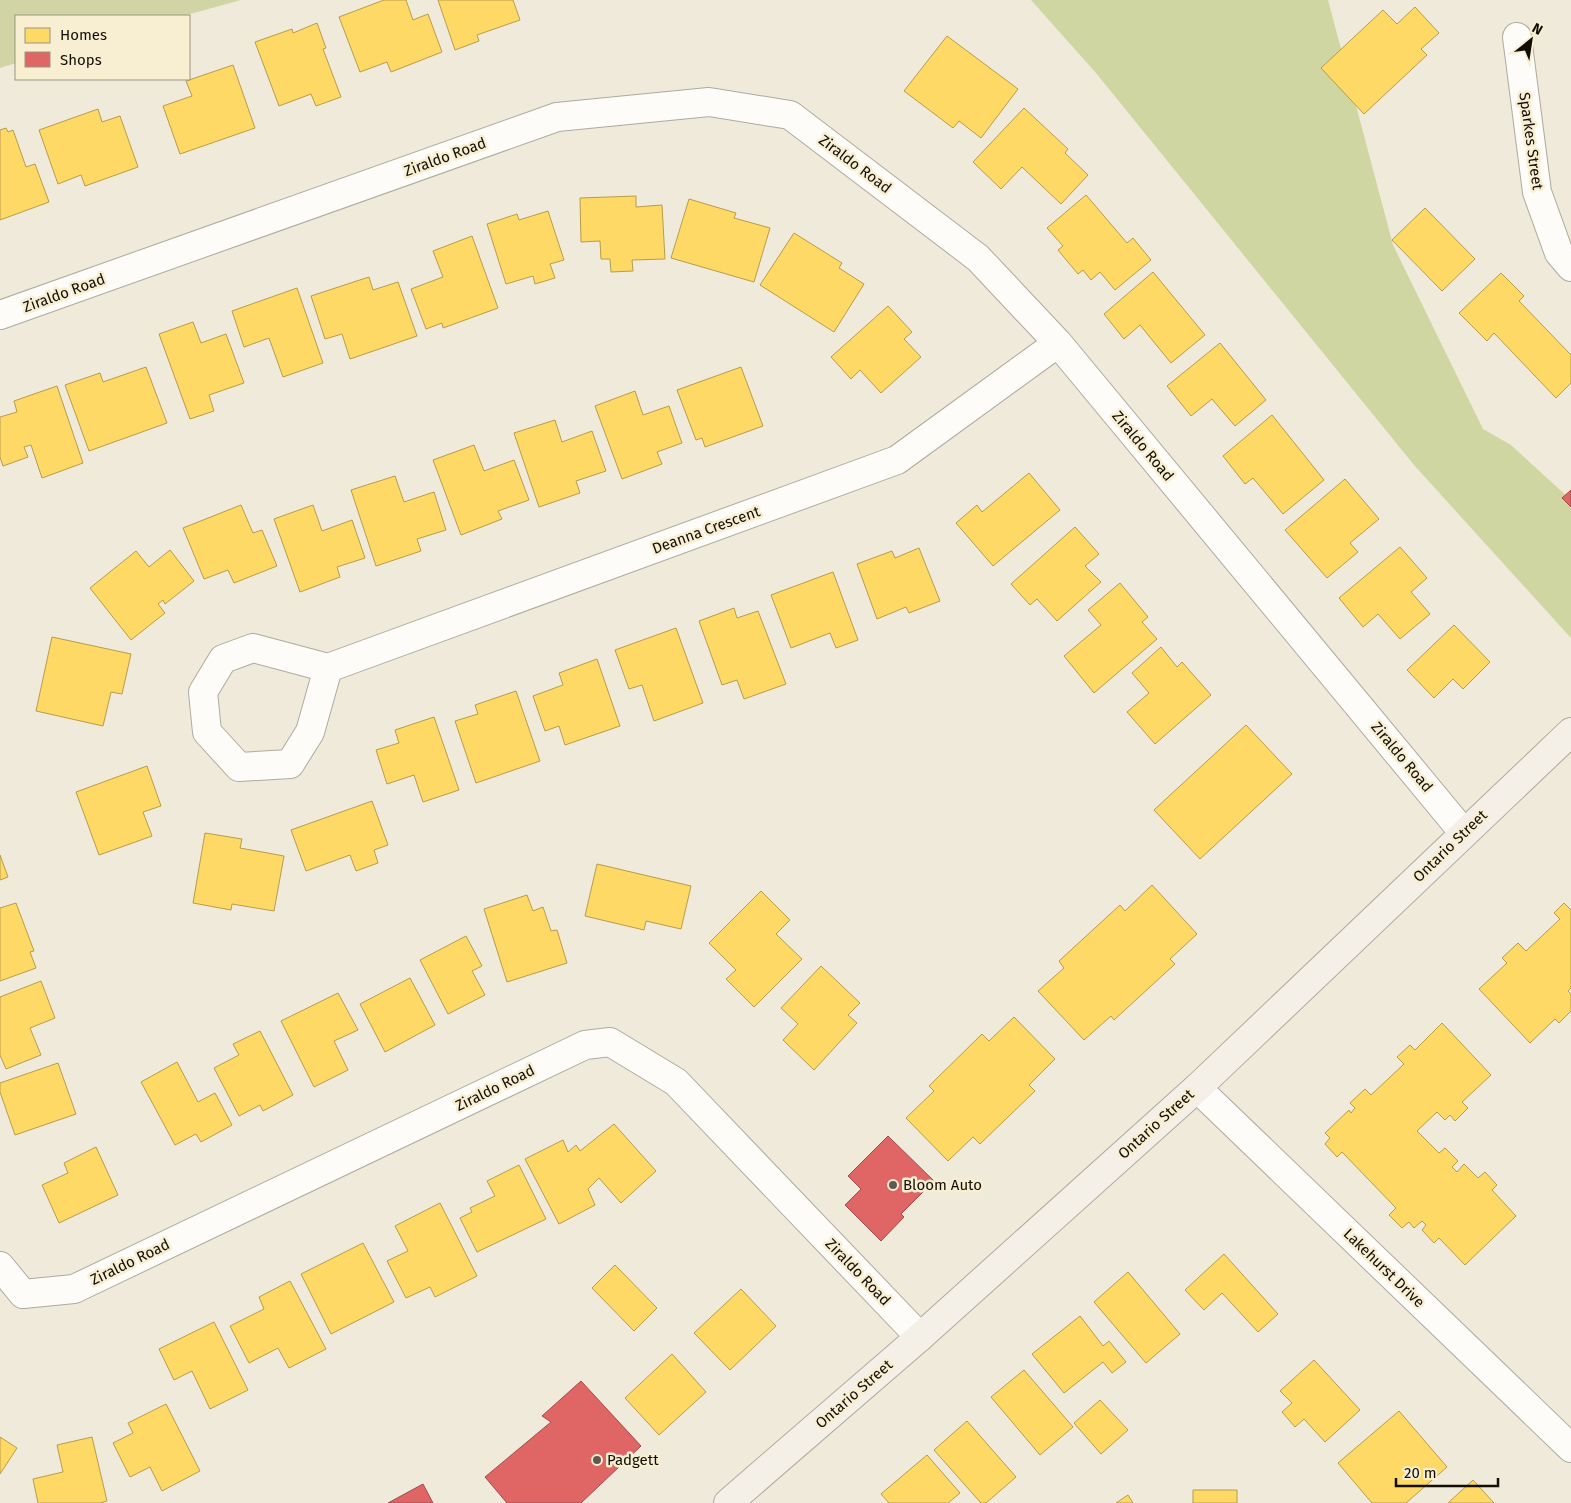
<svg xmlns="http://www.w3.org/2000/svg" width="1571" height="1503" viewBox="0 0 1571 1503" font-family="'Fira Sans',sans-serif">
  <rect width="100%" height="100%" fill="#efeada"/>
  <path fill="#d1d5a5" d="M 0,0 L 241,0 L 183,16 L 16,16 L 16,63 L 0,68 Z"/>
  <path fill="#d0d6a1" d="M 1031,0 L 1328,0 L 1393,245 L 1483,429 L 1511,445 L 1571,500 L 1571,638 L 1414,465 L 1096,73 Z"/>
  <path fill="#ffd966" stroke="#b89c49" d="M 384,0 L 406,0 L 413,20 L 428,14 L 442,52 L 391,72 L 387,62 L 360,72 L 339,17 Z
    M 438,0 L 513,0 L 520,20 L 477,35 L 479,41 L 455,50 Z
    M 1415,7 L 1439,33 L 1421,49 L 1427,55 L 1364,114 L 1321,68 L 1383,10 L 1397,24 Z
    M 317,23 L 326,48 L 323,49 L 341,97 L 316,106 L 311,94 L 279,106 L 255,42 L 292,29 L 293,33 Z
    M 947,36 L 1018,89 L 981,138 L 959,121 L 953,128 L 904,91 Z
    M 233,65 L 255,128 L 180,154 L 163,106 L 192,96 L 186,81 Z
    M 1024,108 L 1068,149 L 1065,153 L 1088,175 L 1061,204 L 1022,167 L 1001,189 L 973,162 Z
    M 98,109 L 102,122 L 120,116 L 138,167 L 85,186 L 81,175 L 58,184 L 39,130 Z
    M 6,128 L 8,132 L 13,130 L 26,167 L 35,164 L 49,202 L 0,220 L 0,130 Z
    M 1086,195 L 1127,243 L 1133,238 L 1151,260 L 1115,290 L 1100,272 L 1091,280 L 1083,270 L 1078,274 L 1058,250 L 1063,246 L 1047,228 Z
    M 636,196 L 636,207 L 662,205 L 665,259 L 632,260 L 633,271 L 611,272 L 610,259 L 601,259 L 600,241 L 581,242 L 580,198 Z
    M 689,199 L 736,213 L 734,218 L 770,228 L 754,282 L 671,258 Z
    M 1425,208 L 1475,259 L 1442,291 L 1392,240 Z
    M 548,211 L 564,260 L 550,264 L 555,278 L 535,284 L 533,276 L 506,284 L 487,224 L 517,214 L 519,220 Z
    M 794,233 L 842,263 L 839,268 L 864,284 L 834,332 L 760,285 Z
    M 472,236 L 498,308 L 443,328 L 442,323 L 426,329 L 411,289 L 443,277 L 433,251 Z
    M 1153,272 L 1205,335 L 1171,363 L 1140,325 L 1124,339 L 1104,314 Z
    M 1501,273 L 1524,296 L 1519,301 L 1571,355 L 1571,383 L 1556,398 L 1494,333 L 1487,341 L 1459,313 Z
    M 369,277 L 373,290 L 398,282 L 417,336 L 350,359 L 342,334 L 325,339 L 311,296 Z
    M 297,288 L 323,363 L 283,377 L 269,338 L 244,347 L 232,311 Z
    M 888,306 L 912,332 L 904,339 L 921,357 L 881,393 L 860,370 L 851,379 L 831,357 Z
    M 193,322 L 201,343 L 226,334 L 244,383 L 209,395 L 214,411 L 190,419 L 159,334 Z
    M 1220,343 L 1266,400 L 1235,426 L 1212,399 L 1191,416 L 1167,386 Z
    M 146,367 L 167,423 L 89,451 L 65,385 L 100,373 L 103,382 Z
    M 741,367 L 763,426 L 705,447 L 702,438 L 696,440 L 677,390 Z
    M 57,386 L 83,463 L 42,478 L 31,445 L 24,447 L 28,457 L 3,466 L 0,457 L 0,417 L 17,412 L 14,401 Z
    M 635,391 L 643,415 L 669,406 L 682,443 L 657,452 L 662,464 L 622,479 L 595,406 Z
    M 1272,415 L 1324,480 L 1283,514 L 1253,478 L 1245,484 L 1223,456 Z
    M 555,420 L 562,442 L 592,431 L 606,471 L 576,481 L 580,493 L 539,507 L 514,433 Z
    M 474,445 L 484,471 L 514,460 L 529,500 L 498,511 L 502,519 L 461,535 L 433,460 Z
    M 1029,473 L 1060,510 L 993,566 L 956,523 L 977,505 L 982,512 Z
    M 395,476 L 404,502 L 434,492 L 446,530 L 417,539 L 421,551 L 376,566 L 351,490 Z
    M 1345,479 L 1379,519 L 1350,543 L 1358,552 L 1327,578 L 1285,530 Z
    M 241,505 L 253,533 L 262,530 L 277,566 L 234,583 L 228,570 L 204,579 L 183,528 Z
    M 313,505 L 322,531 L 352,520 L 365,558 L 337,567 L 340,577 L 300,592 L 274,519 Z
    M 1075,527 L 1099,554 L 1085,566 L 1101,582 L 1057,621 L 1037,599 L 1030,605 L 1011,584 Z
    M 1400,547 L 1427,578 L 1411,592 L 1430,614 L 1400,639 L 1378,614 L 1363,627 L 1339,598 Z
    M 919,548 L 940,601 L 909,613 L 906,607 L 877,619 L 857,564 L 892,551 L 895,558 Z
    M 170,550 L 194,581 L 165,604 L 163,600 L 158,604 L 165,613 L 131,640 L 90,588 L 136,551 L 149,567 Z
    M 833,572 L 858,640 L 836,648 L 830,633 L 791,648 L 771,595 Z
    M 1120,583 L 1148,617 L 1142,622 L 1157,639 L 1094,693 L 1064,656 L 1101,625 L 1088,610 Z
    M 734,608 L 737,618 L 758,611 L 786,684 L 744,699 L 737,680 L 722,685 L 699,621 Z
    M 1454,625 L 1490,662 L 1463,689 L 1453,679 L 1434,698 L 1407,670 Z
    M 676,628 L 703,703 L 654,721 L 642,685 L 629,689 L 615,650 Z
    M 52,637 L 131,654 L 122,694 L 111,692 L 103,726 L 36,711 Z
    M 1161,647 L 1177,667 L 1182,662 L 1211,695 L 1155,744 L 1127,712 L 1149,693 L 1132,673 Z
    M 597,659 L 620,726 L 565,745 L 559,726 L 545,731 L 533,696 L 563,685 L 559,673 Z
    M 516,691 L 540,761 L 476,783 L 455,721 L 478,714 L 475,705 Z
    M 434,717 L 459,790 L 423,802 L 414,775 L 387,784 L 376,750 L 399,743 L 395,730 Z
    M 1246,725 L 1292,774 L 1200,859 L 1154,810 Z
    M 147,766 L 161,806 L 143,812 L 152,836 L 99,855 L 76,792 Z
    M 372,801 L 388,845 L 374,850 L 378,863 L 356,871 L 350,855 L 306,871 L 291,830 Z
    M 205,833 L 242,839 L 240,848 L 284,856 L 274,911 L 232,904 L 231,910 L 193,903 Z
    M 0,855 L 8,877 L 0,880 Z
    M 597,864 L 691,886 L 681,929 L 646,921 L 644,930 L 585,916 Z
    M 1152,885 L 1197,934 L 1170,959 L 1175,964 L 1114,1020 L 1111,1016 L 1084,1040 L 1038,991 L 1064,968 L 1059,961 L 1120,905 L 1125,911 Z
    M 761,891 L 790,920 L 776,934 L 802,959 L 754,1007 L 726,979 L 736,970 L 709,943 Z
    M 527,895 L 533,911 L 543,907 L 551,931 L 557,930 L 567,963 L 507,982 L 484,909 Z
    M 16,903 L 34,951 L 30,952 L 36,968 L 0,981 L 0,908 Z
    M 1564,903 L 1571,910 L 1571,988 L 1568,991 L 1571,994 L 1571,1011 L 1559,1023 L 1555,1019 L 1530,1043 L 1479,989 L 1507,963 L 1502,958 L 1518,943 L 1526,951 L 1560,919 L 1554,913 Z
    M 466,936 L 482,966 L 472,971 L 485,995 L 448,1014 L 420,960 Z
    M 821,966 L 860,1003 L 848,1015 L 857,1023 L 814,1070 L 783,1040 L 798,1024 L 781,1008 Z
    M 410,978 L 435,1025 L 385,1052 L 360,1004 Z
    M 41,981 L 55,1018 L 30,1028 L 41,1055 L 6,1069 L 0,1055 L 0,997 Z
    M 338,993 L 358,1030 L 334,1041 L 348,1070 L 314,1087 L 281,1021 Z
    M 1014,1017 L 1055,1059 L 1029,1085 L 1035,1091 L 980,1144 L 973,1137 L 948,1161 L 906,1118 L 934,1091 L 929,1086 L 982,1034 L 989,1041 Z
    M 1442,1023 L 1491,1075 L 1462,1102 L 1468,1108 L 1455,1121 L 1450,1115 L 1445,1120 L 1437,1112 L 1417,1131 L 1439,1153 L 1445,1148 L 1458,1161 L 1452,1167 L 1457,1172 L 1464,1164 L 1478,1178 L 1485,1172 L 1497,1185 L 1492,1190 L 1516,1216 L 1465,1265 L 1439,1238 L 1434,1243 L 1422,1230 L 1426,1225 L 1422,1221 L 1414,1228 L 1409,1222 L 1402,1228 L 1389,1215 L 1396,1208 L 1342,1152 L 1337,1157 L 1325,1144 L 1330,1138 L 1325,1133 L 1349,1110 L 1351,1113 L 1355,1108 L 1350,1103 L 1365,1089 L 1371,1095 L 1404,1064 L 1397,1057 L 1410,1045 L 1415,1050 Z
    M 260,1031 L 293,1095 L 263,1111 L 260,1105 L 239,1116 L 214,1068 L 239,1055 L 233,1044 Z
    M 177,1062 L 198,1102 L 215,1093 L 232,1125 L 201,1142 L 196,1134 L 175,1145 L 141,1082 Z
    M 58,1063 L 76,1114 L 15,1135 L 0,1092 L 0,1083 Z
    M 614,1124 L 656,1171 L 621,1203 L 599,1178 L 588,1189 L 595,1205 L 559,1224 L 525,1159 L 563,1140 L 568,1152 L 576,1145 L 580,1151 Z
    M 96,1147 L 118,1195 L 59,1223 L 42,1185 L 68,1173 L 64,1163 Z
    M 519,1165 L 546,1219 L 477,1252 L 460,1218 L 472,1212 L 470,1208 L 495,1196 L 487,1181 Z
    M 440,1203 L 477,1276 L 435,1297 L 430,1287 L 406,1298 L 387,1261 L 408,1251 L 395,1226 Z
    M 363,1243 L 394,1302 L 331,1334 L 301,1274 Z
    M 1224,1254 L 1278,1314 L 1258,1332 L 1222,1293 L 1204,1310 L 1185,1290 Z
    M 615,1265 L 657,1308 L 634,1331 L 592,1288 Z
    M 1128,1272 L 1180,1334 L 1146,1363 L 1094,1302 Z
    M 290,1281 L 326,1349 L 289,1368 L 278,1348 L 249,1363 L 230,1326 L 264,1309 L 259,1297 Z
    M 741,1289 L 776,1326 L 730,1370 L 694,1333 Z
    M 1080,1316 L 1103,1346 L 1109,1341 L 1126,1362 L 1112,1373 L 1103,1362 L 1064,1393 L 1032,1354 Z
    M 214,1322 L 248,1390 L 210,1409 L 192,1371 L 174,1380 L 159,1349 Z
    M 672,1354 L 706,1392 L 659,1435 L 625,1398 Z
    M 1314,1360 L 1360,1410 L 1325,1442 L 1304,1419 L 1295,1427 L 1282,1412 L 1292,1403 L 1280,1391 Z
    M 1024,1370 L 1073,1427 L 1040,1455 L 991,1397 Z
    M 1100,1400 L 1128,1430 L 1101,1454 L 1074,1423 Z
    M 166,1404 L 200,1471 L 162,1491 L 150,1467 L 130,1477 L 113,1443 L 133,1433 L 128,1423 Z
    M 1399,1411 L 1447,1467 L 1406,1503 L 1372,1503 L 1338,1463 Z
    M 967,1421 L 1016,1477 L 986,1503 L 981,1503 L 934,1450 Z
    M 0,1437 L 17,1448 L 0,1474 Z
    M 92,1437 L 107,1501 L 100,1503 L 38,1503 L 33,1479 L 63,1472 L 57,1445 Z
    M 927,1455 L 960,1493 L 948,1503 L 889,1503 L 881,1494 Z
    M 1473,1480 L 1494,1503 L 1448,1503 Z
    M 1193,1490 L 1237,1490 L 1237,1503 L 1193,1503 Z
    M 1128,1495 L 1133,1503 L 1116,1503 Z"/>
  <path fill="#e06666" stroke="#a24b49" d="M 1571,490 L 1571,507 L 1562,498 Z
    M 888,1136 L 934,1181 L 901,1214 L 904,1217 L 881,1241 L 845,1205 L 861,1189 L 848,1176 Z
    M 581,1381 L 641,1446 L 581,1503 L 507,1503 L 485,1477 L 551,1422 L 542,1416 Z
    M 423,1484 L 433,1503 L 388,1503 Z"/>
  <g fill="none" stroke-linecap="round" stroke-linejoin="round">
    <g stroke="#afaa9e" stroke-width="30">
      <path id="minor" d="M 1517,37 L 1537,192 L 1559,253 L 1571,267
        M 0,315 L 557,117 L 709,102 L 790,115 L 978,258 L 1058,343 L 1464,833
        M 328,668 L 310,732 L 290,764 L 239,767 L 207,732 L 203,692 L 223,659 L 253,648 L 328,668 L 897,460 L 1058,343
        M 1197,1088 L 1571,1448
        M 0,1266 L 23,1294 L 74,1289 L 585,1045 L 610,1042 L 676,1082 L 920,1337"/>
    </g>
    <g stroke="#afaa9e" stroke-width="30">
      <path id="secondary" d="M 728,1503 L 920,1337 L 1197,1088 L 1571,732"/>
    </g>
    <use href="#minor" stroke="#fdfcf9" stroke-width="28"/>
    <use href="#secondary" stroke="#f4f0e8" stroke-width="28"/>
  </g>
  <g fill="#5f5a50" stroke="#f8eed1" stroke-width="2">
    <circle cx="893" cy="1185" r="5"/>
    <circle cx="597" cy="1460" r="5"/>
  </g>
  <g text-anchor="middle" stroke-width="5" stroke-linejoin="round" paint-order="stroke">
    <g font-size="15" fill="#110d05" stroke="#f8eed1">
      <text transform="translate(1531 141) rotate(82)" y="5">Sparkes Street</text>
      <text transform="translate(445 157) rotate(-20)" y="5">Ziraldo Road</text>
      <text transform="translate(855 164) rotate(37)" y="5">Ziraldo Road</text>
      <text transform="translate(64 293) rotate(-20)" y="5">Ziraldo Road</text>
      <text transform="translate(1143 446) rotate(50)" y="5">Ziraldo Road</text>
      <text transform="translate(706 530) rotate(-20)" y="5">Deanna Crescent</text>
      <text transform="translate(1402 757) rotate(50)" y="5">Ziraldo Road</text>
      <text transform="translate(1450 846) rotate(-44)" y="5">Ontario Street</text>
      <text transform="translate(495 1088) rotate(-26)" y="5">Ziraldo Road</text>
      <text transform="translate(1156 1124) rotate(-42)" y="5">Ontario Street</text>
      <text transform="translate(130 1262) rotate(-26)" y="5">Ziraldo Road</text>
      <text transform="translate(1384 1268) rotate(44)" y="5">Lakehurst Drive</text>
      <text transform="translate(858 1272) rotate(46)" y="5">Ziraldo Road</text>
      <text transform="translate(854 1394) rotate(-41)" y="5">Ontario Street</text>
    </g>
    <g font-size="15" fill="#110d05" stroke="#f8eed1" text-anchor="start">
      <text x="903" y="1190">Bloom Auto</text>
      <text x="607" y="1465">Padgett</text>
    </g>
  </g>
  <rect x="15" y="15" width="175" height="65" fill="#f8eed1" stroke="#9c947f"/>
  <rect x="25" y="28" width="25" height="15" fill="#ffd966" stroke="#9c947f"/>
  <text x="60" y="40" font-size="15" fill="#110d05">Homes</text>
  <rect x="25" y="52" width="25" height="15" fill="#e06666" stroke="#9c947f"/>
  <text x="60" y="65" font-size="15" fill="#110d05">Shops</text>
  <g transform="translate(1531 40) rotate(30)" stroke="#f8eed1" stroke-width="4" paint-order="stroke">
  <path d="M0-4L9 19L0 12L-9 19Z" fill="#110d05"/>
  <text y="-8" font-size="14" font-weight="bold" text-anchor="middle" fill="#110d05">N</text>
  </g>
  <path d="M1396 1478v8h102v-8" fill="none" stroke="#110d05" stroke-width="2.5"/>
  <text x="1404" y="1478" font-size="15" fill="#110d05" stroke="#f8eed1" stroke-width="4" paint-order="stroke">20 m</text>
</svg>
